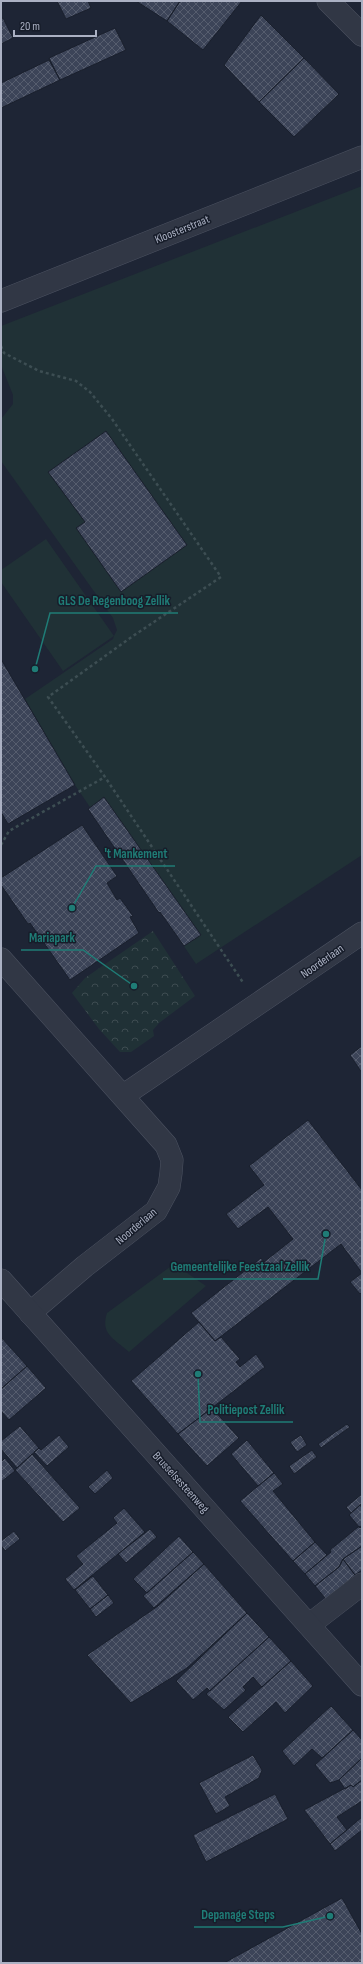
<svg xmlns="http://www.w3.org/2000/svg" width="363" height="1964" viewBox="0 0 363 1964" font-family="'Sofia Sans Condensed',sans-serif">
  <defs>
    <pattern id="park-crowns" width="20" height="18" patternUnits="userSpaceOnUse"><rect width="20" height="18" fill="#203136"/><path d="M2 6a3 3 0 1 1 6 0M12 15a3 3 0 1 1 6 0" fill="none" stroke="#3e4c51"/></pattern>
    <pattern id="building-cross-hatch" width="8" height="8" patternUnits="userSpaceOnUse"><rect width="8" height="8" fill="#3c4458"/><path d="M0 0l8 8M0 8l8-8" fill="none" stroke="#565d6e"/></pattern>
  </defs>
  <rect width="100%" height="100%" fill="#1e2535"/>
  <path fill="url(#park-crowns)" d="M 153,931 L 195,996 L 159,1023 L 153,1030 L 154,1036 L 131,1052 L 120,1052 L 99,1029 L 72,993 L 85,978 Z"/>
  <path fill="#203136" d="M 362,186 L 362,855 L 196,964 L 75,785 L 25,699 L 113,639 L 114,636 L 63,671 L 1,582 L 1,570 L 46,539 L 114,636 L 117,630 L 113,618 L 1,461 L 1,419 L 13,404 L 13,395 L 1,365 L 1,326 Z
    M 174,1264 L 206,1286 L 129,1352 C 115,1339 100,1335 107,1313 Z"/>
  <path fill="url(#building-cross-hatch)" stroke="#191f2c" d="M 57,1 L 88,1 L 91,8 L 66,19 Z
    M 136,1 L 180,1 L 167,21 Z
    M 180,1 L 242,1 L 203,50 L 167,21 Z
    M 261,15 L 304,58 L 259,102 L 224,65 Z
    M 3,18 L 13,38 L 1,44 L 1,19 Z
    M 115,28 L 126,50 L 60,80 L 49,58 Z
    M 304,58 L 339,94 L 294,137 L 259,102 Z
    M 49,60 L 60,80 L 1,108 L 1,83 Z
    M 106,431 L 187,545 L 121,592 L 76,528 L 85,522 L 48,472 Z
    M 1,659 L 75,785 L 8,824 L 1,812 Z
    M 104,797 L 201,935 L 184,946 L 160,912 L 159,913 L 88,809 Z
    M 82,825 L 117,876 L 107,883 L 117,900 L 120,898 L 133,916 L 130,917 L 139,933 L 70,980 L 30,923 L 28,924 L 1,885 L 1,878 Z
    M 362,1046 L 362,1073 L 350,1055 Z
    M 308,1120 L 362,1190 L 362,1292 L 360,1294 L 350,1282 L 362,1273 L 341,1244 L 215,1341 L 191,1313 L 261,1258 L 264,1262 L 293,1239 L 268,1207 L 238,1229 L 226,1214 L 264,1185 L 249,1166 Z
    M 199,1322 L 215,1341 L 221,1337 L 240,1359 L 236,1362 L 240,1367 L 256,1354 L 265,1367 L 178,1434 L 131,1381 Z
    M 1,1337 L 27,1366 L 1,1389 Z
    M 27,1366 L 46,1388 L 9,1420 L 1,1411 L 1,1389 Z
    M 212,1408 L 239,1438 L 207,1466 L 178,1434 Z
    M 347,1424 L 350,1427 L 321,1448 L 318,1444 Z
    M 20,1426 L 39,1448 L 17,1468 L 1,1449 L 1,1441 Z
    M 59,1435 L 69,1447 L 47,1466 L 34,1452 L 39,1448 L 41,1450 Z
    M 301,1435 L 307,1445 L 297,1452 L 290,1442 Z
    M 247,1440 L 274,1473 L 258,1486 L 231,1454 Z
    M 312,1450 L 317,1457 L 294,1474 L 289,1466 Z
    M 32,1454 L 80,1508 L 63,1522 L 15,1470 Z
    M 5,1458 L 15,1471 L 1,1482 L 1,1462 Z
    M 107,1470 L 113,1478 L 95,1494 L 88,1487 Z
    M 274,1473 L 283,1484 L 273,1491 L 315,1542 L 293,1561 L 240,1501 Z
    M 362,1494 L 362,1503 L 351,1513 L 346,1507 Z
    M 360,1505 L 362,1508 L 362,1526 L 360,1528 L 349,1515 Z
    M 124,1508 L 145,1532 L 74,1590 L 65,1579 L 83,1564 L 76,1556 L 117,1523 L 113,1518 Z
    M 362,1526 L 362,1546 L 343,1559 L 339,1567 L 315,1586 L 305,1574 L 331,1552 L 330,1550 L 358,1527 Z
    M 150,1529 L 157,1537 L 126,1563 L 118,1554 Z
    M 14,1531 L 20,1539 L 5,1551 L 1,1545 L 1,1541 Z
    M 179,1536 L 193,1552 L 147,1593 L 133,1579 Z
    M 315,1542 L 327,1555 L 305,1574 L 293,1561 Z
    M 362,1546 L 362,1570 L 355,1575 L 343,1559 Z
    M 193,1552 L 204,1564 L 154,1608 L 143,1596 Z
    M 343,1559 L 355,1575 L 326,1599 L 315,1586 L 339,1567 Z
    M 204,1564 L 247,1613 L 187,1668 L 131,1703 L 87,1655 L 158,1606 Z
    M 93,1576 L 108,1595 L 90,1609 L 75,1590 Z
    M 108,1595 L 114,1603 L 96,1617 L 90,1609 Z
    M 247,1613 L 269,1637 L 210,1691 L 207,1688 L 193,1700 L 176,1681 Z
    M 269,1637 L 291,1661 L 262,1687 L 253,1677 L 243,1687 L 246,1690 L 224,1710 L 206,1694 Z
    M 291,1661 L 313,1686 L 285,1713 L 276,1702 L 243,1732 L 228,1717 Z
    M 331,1706 L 353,1730 L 322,1758 L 312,1749 L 294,1766 L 282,1751 Z
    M 353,1730 L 362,1740 L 362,1758 L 339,1780 L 330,1783 L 315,1765 Z
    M 253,1755 L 262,1770 L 259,1778 L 225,1797 L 230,1806 L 216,1814 L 199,1783 Z
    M 362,1758 L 362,1780 L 353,1787 L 351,1785 L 345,1789 L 339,1780 Z
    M 362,1780 L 362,1801 L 337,1817 L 347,1830 L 330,1844 L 304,1810 L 351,1785 L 353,1787 Z
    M 275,1794 L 288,1819 L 206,1862 L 193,1835 Z
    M 362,1817 L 362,1830 L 335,1851 L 330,1844 Z
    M 342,1898 L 362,1934 L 362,1963 L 224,1963 Z"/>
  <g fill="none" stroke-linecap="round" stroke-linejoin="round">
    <g stroke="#4c5261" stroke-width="23">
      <path id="minor" d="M 328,1 L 362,35
        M 1,301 L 362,157
        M 1,959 L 166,1145 L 172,1160 L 171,1173 L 169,1187 L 156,1211 L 85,1266 L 30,1313
        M 124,1095 L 362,933
        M 309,1625 L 362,1584"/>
    </g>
    <g stroke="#4c5261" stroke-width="23">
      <path id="tertiary" d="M 1,1280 L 362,1685"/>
    </g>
    <path stroke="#3d4e53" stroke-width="2.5" stroke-dasharray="3 3" stroke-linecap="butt" d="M 1,346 L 4,353 L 39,371 L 76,381 L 90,392 L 112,419 L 221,577 L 133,636 L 48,697 L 105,777 L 244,984
      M 1,845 L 9,831 L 105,777"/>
    <use href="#minor" stroke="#313745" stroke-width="22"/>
    <use href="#tertiary" stroke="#313745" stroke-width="22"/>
  </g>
  <g text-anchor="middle" stroke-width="3" stroke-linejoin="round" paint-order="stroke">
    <g font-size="12" fill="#abb1c3" stroke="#171d2a">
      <text transform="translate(182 229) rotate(-22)" y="4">Kloosterstraat</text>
      <text transform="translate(322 961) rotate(-35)" y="4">Noorderlaan</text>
      <text transform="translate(136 1226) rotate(-40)" y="4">Noorderlaan</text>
      <text transform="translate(181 1482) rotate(48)" y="4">Brusselsesteenweg</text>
    </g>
  </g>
  <path fill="none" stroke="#1f7c76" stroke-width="1.5" d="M35 669L50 613H178M72 908L96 866H175M134 986L83 950H21M326 1234L318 1279H163M198 1374L200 1422H293M330 1916L283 1927H194"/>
  <g fill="#1f7c76" stroke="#171d2a" stroke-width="1.5">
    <circle cx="35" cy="669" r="4"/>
    <circle cx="72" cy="908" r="4"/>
    <circle cx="134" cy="986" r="4"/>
    <circle cx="326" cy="1234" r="4"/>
    <circle cx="198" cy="1374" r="4"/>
    <circle cx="330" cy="1916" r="4"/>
  </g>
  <g font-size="13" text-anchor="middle" font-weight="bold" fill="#1f7c76" stroke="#171d2a" stroke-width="3" stroke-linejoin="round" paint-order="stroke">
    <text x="114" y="605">GLS De Regenboog Zellik</text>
    <text x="136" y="858">'t Mankement</text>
    <text x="52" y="942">Mariapark</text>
    <text x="240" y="1271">Gemeentelijke Feestzaal Zellik</text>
    <text x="246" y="1414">Politiepost Zellik</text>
    <text x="238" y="1919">Depanage Steps</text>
  </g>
  <rect width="363" height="1964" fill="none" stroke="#abb1c3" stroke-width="4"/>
  <path d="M14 30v6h82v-6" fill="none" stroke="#abb1c3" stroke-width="2"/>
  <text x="20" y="30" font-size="12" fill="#abb1c3" stroke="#171d2a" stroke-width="3" paint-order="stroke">20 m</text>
</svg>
